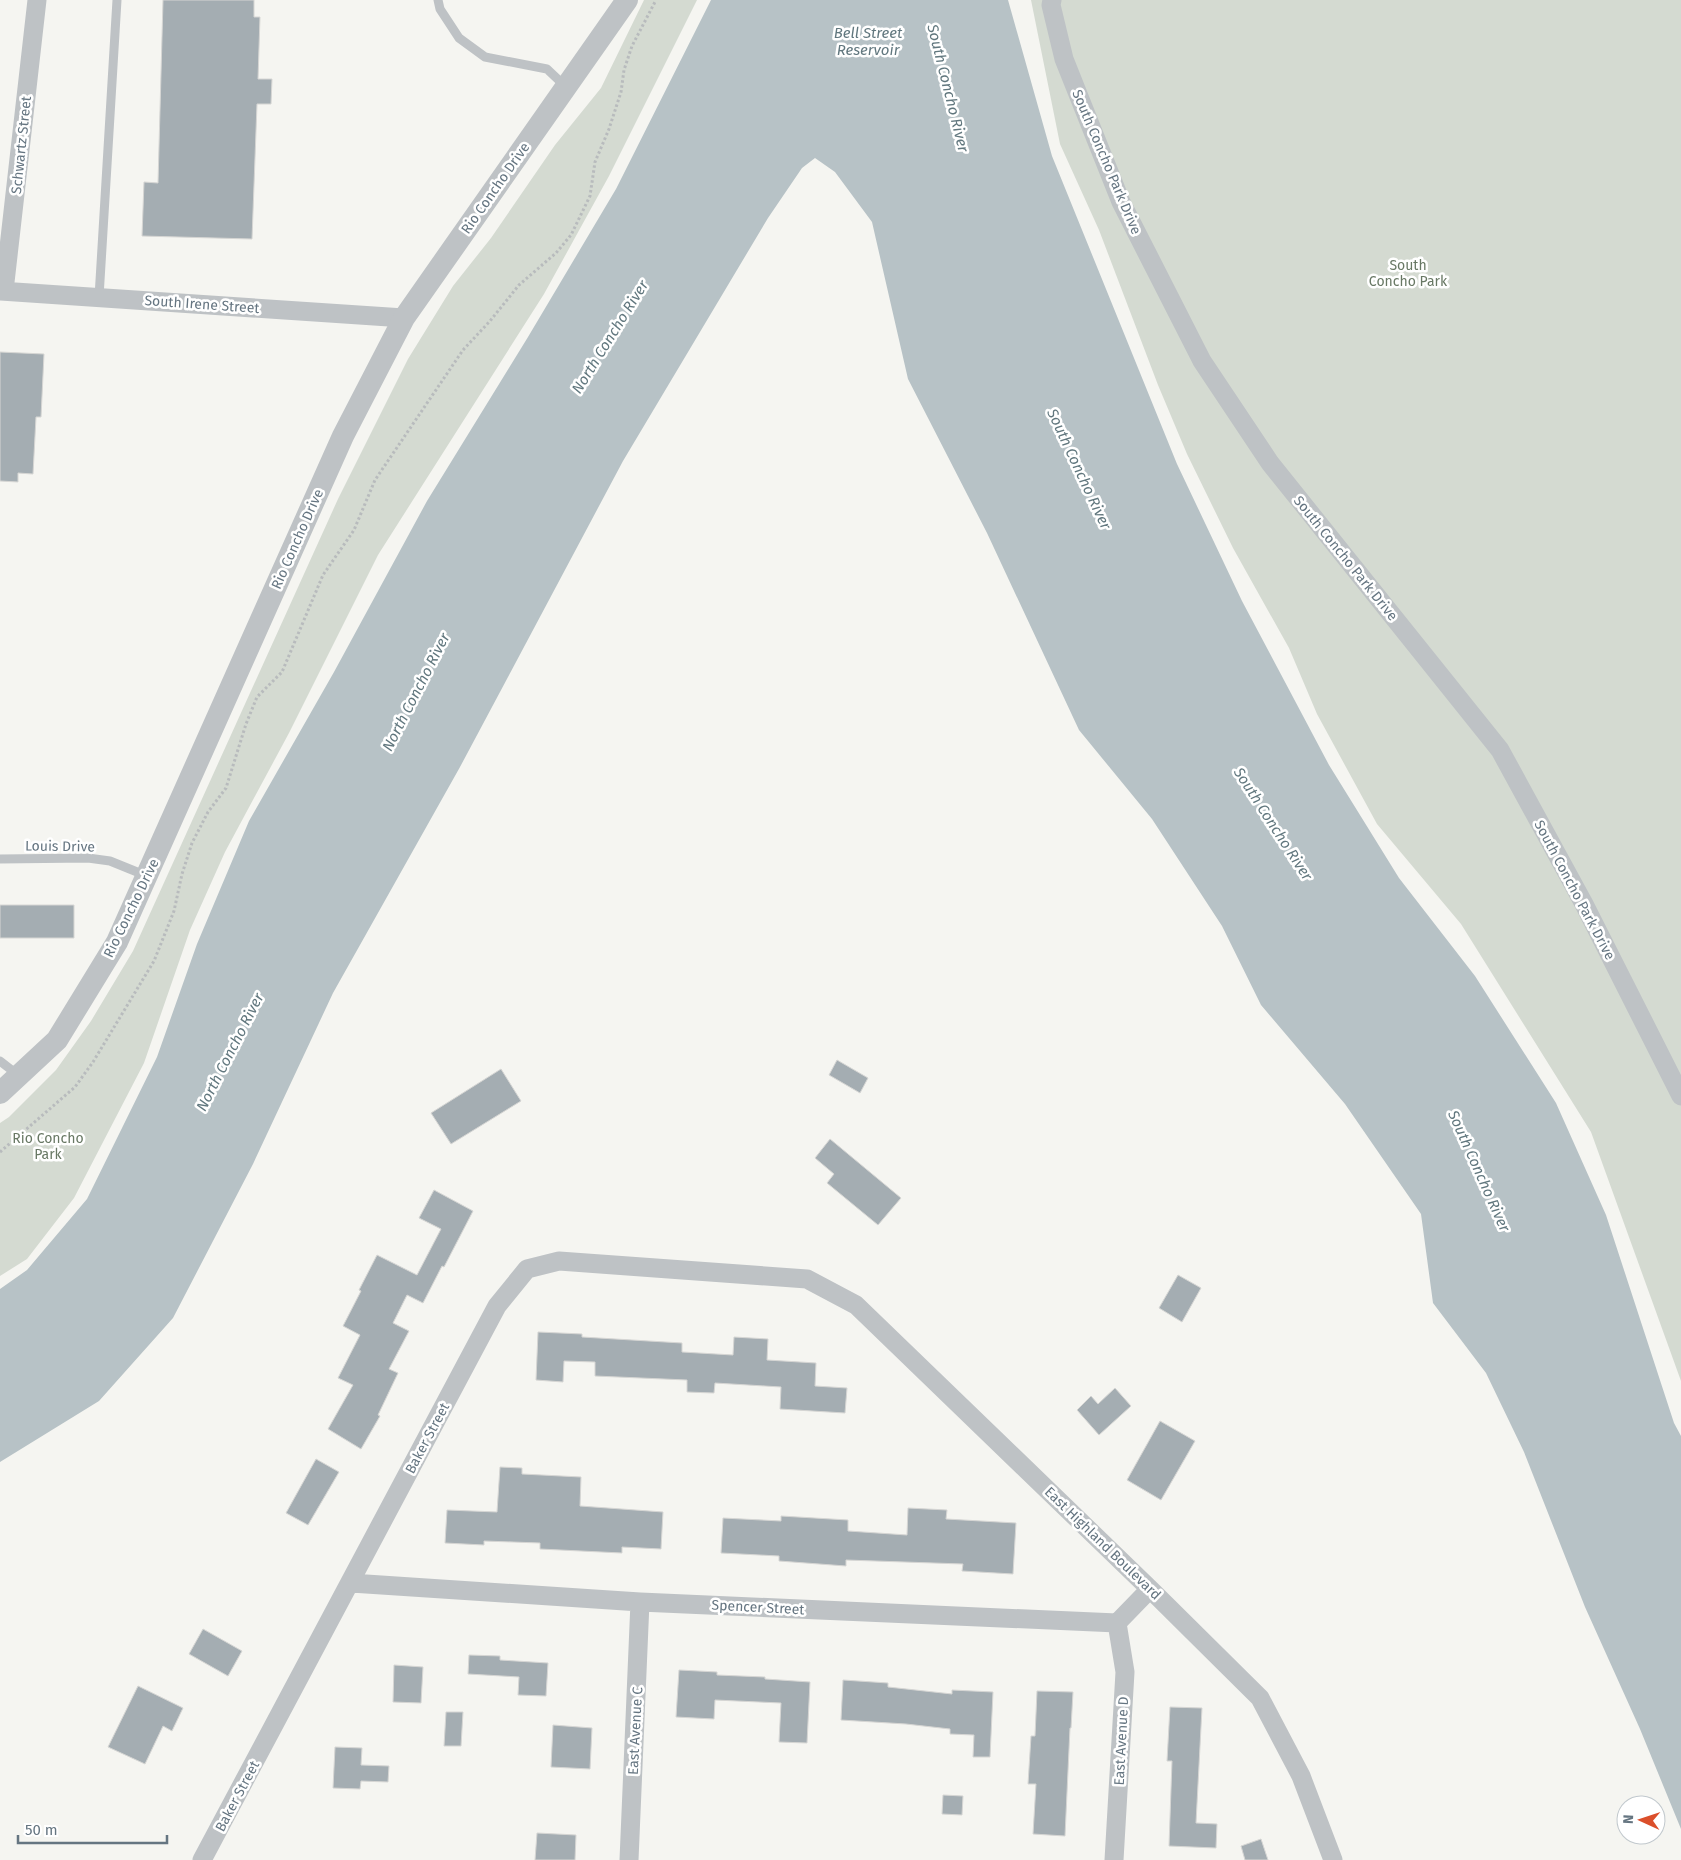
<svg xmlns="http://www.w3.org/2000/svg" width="1681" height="1860" viewBox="0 0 1681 1860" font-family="'Fira Sans',sans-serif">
  <rect width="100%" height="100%" fill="#f5f5f1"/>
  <path fill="#d4dad1" d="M 644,0 L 697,0 L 609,176 L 544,294 L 378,555 L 289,733 L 225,852 L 190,930 L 144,1063 L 74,1198 L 27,1259 L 0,1276 L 0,1123 L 9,1117 L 56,1070 L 91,1021 L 133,951 L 338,499 L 408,359 L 453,286 L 491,238 L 555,145 L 601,88 Z
    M 1031,0 L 1681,0 L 1681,1381 L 1591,1132 L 1461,924 L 1377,824 L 1317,714 L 1289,648 L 1233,548 L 1187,454 L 1158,385 L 1099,230 L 1060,144 Z"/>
  <path fill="#b7c2c6" d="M 711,0 L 1008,0 L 1052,156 L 1177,464 L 1242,601 L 1329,765 L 1399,878 L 1475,976 L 1556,1103 L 1606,1215 L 1674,1423 L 1681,1436 L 1681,1829 L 1640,1729 L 1585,1607 L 1524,1452 L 1486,1373 L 1433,1303 L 1421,1214 L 1345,1104 L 1261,1005 L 1222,926 L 1152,819 L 1079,730 L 987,533 L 908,379 L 872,222 L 835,172 L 815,158 L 802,168 L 768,218 L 623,461 L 460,767 L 333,993 L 253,1164 L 173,1318 L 99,1401 L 0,1462 L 0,1289 L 27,1270 L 87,1199 L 157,1057 L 197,944 L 249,821 L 334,672 L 427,501 L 528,337 L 616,189 Z"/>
  <path fill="#a4adb2" stroke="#d6d6d4" d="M 163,0 L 254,0 L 254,17 L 260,17 L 258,79 L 272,79 L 271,104 L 257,104 L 252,239 L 142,236 L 144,182 L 158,183 Z
    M 0,352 L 44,354 L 41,417 L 36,417 L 33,474 L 18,473 L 18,482 L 0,481 Z
    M 0,905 L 74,905 L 74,938 L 0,938 Z
    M 837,1060 L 868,1078 L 860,1093 L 829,1075 Z
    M 501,1069 L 521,1101 L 451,1144 L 431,1113 Z
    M 830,1139 L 901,1198 L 878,1225 L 827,1183 L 834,1174 L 815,1158 Z
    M 434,1190 L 473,1211 L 444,1267 L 442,1266 L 423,1303 L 407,1295 L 393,1323 L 409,1331 L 389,1369 L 398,1373 L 378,1415 L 380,1416 L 361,1449 L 328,1429 L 353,1385 L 338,1378 L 360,1335 L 343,1326 L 361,1291 L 359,1290 L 377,1255 L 417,1275 L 441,1229 L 419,1218 Z
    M 1178,1275 L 1201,1288 L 1182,1322 L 1159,1308 Z
    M 538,1332 L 582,1334 L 582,1337 L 682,1343 L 682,1352 L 733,1355 L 734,1337 L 768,1339 L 767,1360 L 816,1363 L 815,1386 L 847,1388 L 845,1413 L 780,1409 L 781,1387 L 715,1383 L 714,1393 L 687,1392 L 687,1380 L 595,1376 L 595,1362 L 564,1361 L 563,1382 L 536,1380 Z
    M 1115,1388 L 1131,1406 L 1099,1435 L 1077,1410 L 1091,1396 L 1098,1404 Z
    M 1160,1421 L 1195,1441 L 1161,1500 L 1127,1480 Z
    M 316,1459 L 339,1472 L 308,1525 L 286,1513 Z
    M 500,1467 L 522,1468 L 522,1474 L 581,1477 L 580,1506 L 663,1512 L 661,1549 L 622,1547 L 622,1553 L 540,1549 L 540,1543 L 484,1541 L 484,1545 L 445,1543 L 447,1510 L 497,1512 Z
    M 908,1508 L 947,1510 L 946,1519 L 1016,1523 L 1013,1574 L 962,1571 L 963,1564 L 846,1560 L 846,1566 L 779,1561 L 779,1556 L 721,1553 L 723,1518 L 781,1521 L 781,1516 L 848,1520 L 848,1531 L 907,1535 Z
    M 203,1629 L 242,1651 L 228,1676 L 189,1654 Z
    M 469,1655 L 500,1656 L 500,1660 L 548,1663 L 546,1696 L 518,1695 L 519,1677 L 468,1674 Z
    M 394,1665 L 423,1667 L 421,1703 L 393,1702 Z
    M 679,1670 L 717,1672 L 717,1675 L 765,1677 L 765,1679 L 810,1682 L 807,1743 L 779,1742 L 781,1703 L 715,1700 L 714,1719 L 676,1717 Z
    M 843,1680 L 888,1683 L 888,1687 L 952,1694 L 952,1690 L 993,1692 L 990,1757 L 973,1757 L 974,1735 L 950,1734 L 950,1729 L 906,1724 L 841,1720 Z
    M 138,1686 L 183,1708 L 172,1731 L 163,1726 L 145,1764 L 108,1747 Z
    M 1037,1691 L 1073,1692 L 1071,1728 L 1070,1728 L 1065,1836 L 1033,1834 L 1036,1784 L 1028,1784 L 1031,1736 L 1035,1736 Z
    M 1170,1707 L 1202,1708 L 1196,1823 L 1217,1824 L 1216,1848 L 1169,1846 L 1172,1761 L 1167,1761 Z
    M 446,1712 L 463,1712 L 461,1746 L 444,1746 Z
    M 553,1725 L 592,1728 L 590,1769 L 551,1767 Z
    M 335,1747 L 362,1748 L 361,1765 L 389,1766 L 388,1782 L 361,1781 L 360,1789 L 333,1788 Z
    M 943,1795 L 963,1796 L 962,1815 L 942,1814 Z
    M 537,1833 L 576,1835 L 575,1860 L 535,1860 Z
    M 1261,1839 L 1268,1860 L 1245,1860 L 1241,1846 Z"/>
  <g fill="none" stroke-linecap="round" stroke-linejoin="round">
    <path stroke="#b8bbbd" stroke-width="3" stroke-dasharray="2.5 2.5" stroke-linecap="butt" d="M 0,1152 L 75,1087 L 93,1062 L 154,961 L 174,911 L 182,874 L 192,843 L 208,812 L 226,788 L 246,724 L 257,697 L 282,672 L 323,575 L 354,530 L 375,480 L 463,350 L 490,321 L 519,285 L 556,253 L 571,235 L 590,196 L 595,162 L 609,129 L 621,92 L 624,70 L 632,46 L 656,0"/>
    <path stroke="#bec2c5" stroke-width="9" d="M 438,0 L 440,9 L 459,38 L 485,57 L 547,69 L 566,87
      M 99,297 L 117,0
      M 0,859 L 88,858 L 110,861 L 147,876
      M 0,1061 L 18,1075"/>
    <path stroke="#bec2c5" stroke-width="19" d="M 1052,0 L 1051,5 L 1064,59 L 1121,202 L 1202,361 L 1270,463 L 1500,750 L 1584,904 L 1681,1096
      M 0,291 L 404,318
      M 4,291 L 37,0
      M 351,1583 L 640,1602 L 1117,1623 L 1150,1589
      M 202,1860 L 497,1306 L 527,1269 L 559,1261 L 807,1279 L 856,1305 L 1150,1589 L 1260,1698 L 1301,1776 L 1333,1860
      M 629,1860 L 640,1602
      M 1114,1860 L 1125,1672 L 1117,1623"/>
    <path stroke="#bec2c5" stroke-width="22" d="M 0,1093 L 57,1040 L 117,942 L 343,436 L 404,318 L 627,0"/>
  </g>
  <g text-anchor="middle" stroke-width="5" stroke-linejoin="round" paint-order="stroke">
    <g font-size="14" fill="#657581" stroke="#fff">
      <text transform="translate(21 145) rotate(-84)" y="5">Schwartz Street</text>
      <text transform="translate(1107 162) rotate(67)" y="5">South Concho Park Drive</text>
      <text transform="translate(495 188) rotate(-55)" y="5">Rio Concho Drive</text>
      <text transform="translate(202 304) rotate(4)" y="5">South Irene Street</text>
      <text transform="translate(297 539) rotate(-66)" y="5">Rio Concho Drive</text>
      <text transform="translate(1346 558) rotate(51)" y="5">South Concho Park Drive</text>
      <text transform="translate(60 846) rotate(1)" y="5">Louis Drive</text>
      <text transform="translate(1575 890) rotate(62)" y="5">South Concho Park Drive</text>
      <text transform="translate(131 908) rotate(-64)" y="5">Rio Concho Drive</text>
      <text transform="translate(427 1438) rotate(-62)" y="5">Baker Street</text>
      <text transform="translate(1103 1543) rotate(44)" y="5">East Highland Boulevard</text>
      <text transform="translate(758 1607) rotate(3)" y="5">Spencer Street</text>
      <text transform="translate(635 1731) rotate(-87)" y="5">East Avenue C</text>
      <text transform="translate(1121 1741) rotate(-87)" y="5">East Avenue D</text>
      <text transform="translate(237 1796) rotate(-62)" y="5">Baker Street</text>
    </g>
    <g font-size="14" fill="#687864" stroke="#fff">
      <text x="1408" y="270">South<tspan x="1408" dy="16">Concho Park</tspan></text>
      <text x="48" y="1143">Rio Concho<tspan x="48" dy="16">Park</tspan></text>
    </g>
    <g font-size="15" font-style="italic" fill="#61777e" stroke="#fff">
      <text x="868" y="38">Bell Street<tspan x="868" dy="17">Reservoir</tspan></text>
      <text transform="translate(948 88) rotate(76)" y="5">South Concho River</text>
      <text transform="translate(610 337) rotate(-58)" y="5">North Concho River</text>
      <text transform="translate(1079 469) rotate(65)" y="5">South Concho River</text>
      <text transform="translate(416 692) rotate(-63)" y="5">North Concho River</text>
      <text transform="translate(1273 824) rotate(57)" y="5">South Concho River</text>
      <text transform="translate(230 1052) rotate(-63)" y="5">North Concho River</text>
      <text transform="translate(1479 1171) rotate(66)" y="5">South Concho River</text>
    </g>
  </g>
  <g transform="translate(1641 1820) rotate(273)"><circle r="24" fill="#ffffff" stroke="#c1c8cd"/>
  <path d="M0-4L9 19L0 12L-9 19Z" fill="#db4f2b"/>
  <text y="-8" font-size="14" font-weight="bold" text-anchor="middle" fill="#657581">N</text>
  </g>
  <path d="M18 1835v8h149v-8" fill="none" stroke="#657581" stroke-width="2.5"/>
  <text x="25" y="1835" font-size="15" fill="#657581" stroke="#ffffff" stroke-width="4" paint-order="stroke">50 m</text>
</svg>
